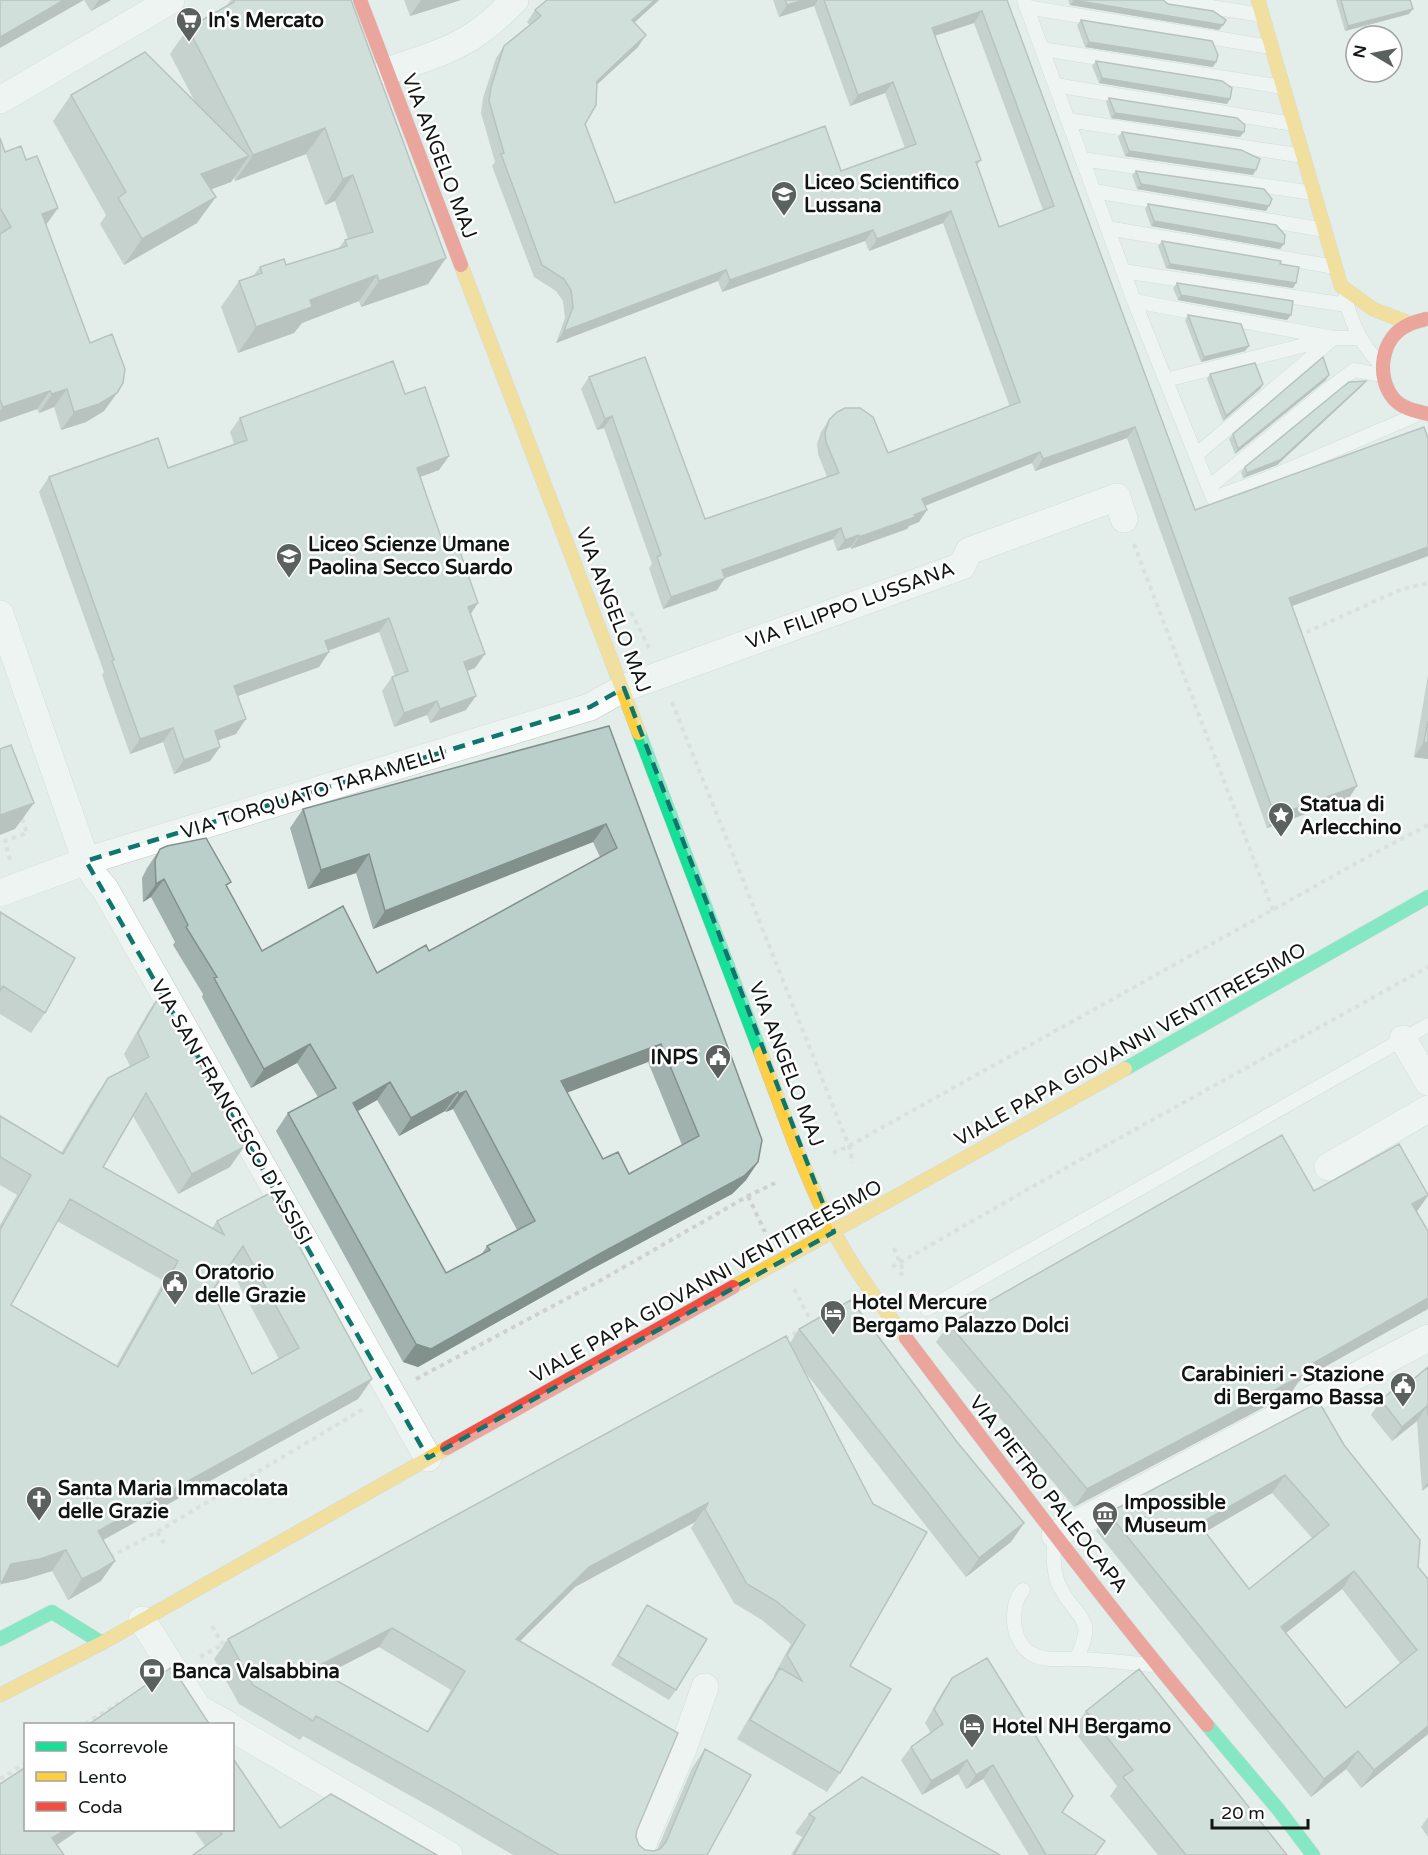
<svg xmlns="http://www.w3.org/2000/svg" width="1428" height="1855" viewBox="0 0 1428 1855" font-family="'Varela Round',sans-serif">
  <rect width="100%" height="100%" fill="#e3edea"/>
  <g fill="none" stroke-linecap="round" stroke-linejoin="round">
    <g stroke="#c2c9c7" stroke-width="15">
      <path id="lane" d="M 1024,0 L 1134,301 L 1213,498 L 1266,479 L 1414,416
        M 1166,0 L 1262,15
        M 1026,7 L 1270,47
        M 1042,49 L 1283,87
        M 1055,85 L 1293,124
        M 1068,120 L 1303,156
        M 1082,159 L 1314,193
        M 1094,191 L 1325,230
        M 1107,228 L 1335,267
        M 1123,271 L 1347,305
        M 1345,298 C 1353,327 1360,342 1380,364
        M 1134,301 L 1334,338 L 1359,338
        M 1166,380 L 1329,339
        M 1196,455 L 1334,338
        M 1209,487 L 1330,388 L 1354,370 L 1382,375
        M 927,1309 L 1428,1025
        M 1054,1543 C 1053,1558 1053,1576 1061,1589 C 1079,1622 1097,1618 1076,1659
        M 1023,1590 C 1015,1598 1014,1609 1014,1620 C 1014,1632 1020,1646 1030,1653 C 1044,1662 1061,1658 1076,1659 C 1101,1659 1126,1663 1151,1665"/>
    </g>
    <g stroke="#c2c9c7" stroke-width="28">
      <path id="street" d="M 387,71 C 419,60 453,51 480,31 C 493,22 504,10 515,0
        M 0,100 L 171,0
        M 0,614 L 86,861 L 95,877 L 105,889 L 428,1458
        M 0,893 L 86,861 L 590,707 L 624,688 L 962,566 L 969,551 L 1117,497 L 1124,519
        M 1403,1039 L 1428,1082
        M 1328,1167 L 1428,1109
        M 1055,1535 L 1428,1338
        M 142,1620 L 198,1708 L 227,1724
        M 232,1728 L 449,1855
        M 638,1855 L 683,1749 L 705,1687"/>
    </g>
    <g stroke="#c2c9c7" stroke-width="15">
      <path id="fast" d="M 639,733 L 761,1053
        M 1125,1069 L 1428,897
        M 0,1639 L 52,1612 L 102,1643
        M 1207,1725 L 1278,1809 L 1313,1855"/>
    </g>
    <g stroke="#c2c9c7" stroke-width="15">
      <path id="slow" d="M 1258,0 L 1341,286 L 1373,309 L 1409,323
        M 461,265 L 639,733
        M 761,1053 C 784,1113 804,1175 834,1232 C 854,1270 880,1304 906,1338
        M 733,1287 L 1125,1069
        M 0,1695 L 102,1643 L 447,1448"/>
    </g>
    <g stroke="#c2c9c7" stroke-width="15">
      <path id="jam" d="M 360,0 L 461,265
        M 1426,319 C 1420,321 1413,322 1408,325 C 1381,337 1375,377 1394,399 C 1403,409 1416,411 1428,414
        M 906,1338 C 1005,1469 1102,1600 1207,1725
        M 447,1448 L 733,1287"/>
    </g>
    <path stroke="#cfd1d0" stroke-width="4" stroke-dasharray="4.5 4.5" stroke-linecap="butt" d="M 1134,544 L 1273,910
      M 631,612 L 649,648
      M 1298,636 L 1402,589 L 1428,583
      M 672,702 L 849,1146 L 853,1163
      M 10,860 L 5,841 L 27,833 L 21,816
      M 833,1153 L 849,1146 L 1371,855 L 1428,825
      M 748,1196 L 765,1232
      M 894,1248 L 904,1272 L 898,1276
      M 892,1267 L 1053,1175 L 1428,967
      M 794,1289 L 812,1323
      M 816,1320 L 839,1304
      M 785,1339 L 802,1329
      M 416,1379 L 596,1283 L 748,1196 L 775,1183
      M 157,1532 L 164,1543
      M 110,1557 L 157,1532 L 365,1408
      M 212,1626 L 223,1645
      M 200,1657 L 228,1642
      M 85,1724 L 125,1699
      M 0,1779 L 26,1763"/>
    <use href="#lane" stroke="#fbfcfc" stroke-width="14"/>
    <use href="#street" stroke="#fbfcfc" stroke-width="27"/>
    <use href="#fast" stroke="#16e098" stroke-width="14"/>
    <use href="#slow" stroke="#ffcf43" stroke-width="14"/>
    <use href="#jam" stroke="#f24e42" stroke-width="14"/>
  </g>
  <path fill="#a1b2ae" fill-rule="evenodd" d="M 84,0 L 111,0 L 91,11 Z
    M 231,0 L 351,0 L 446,258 L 428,284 L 361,307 L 359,301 L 302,323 L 294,333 L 238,353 L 221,307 L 239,281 L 253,276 L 260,267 L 286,265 L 338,249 L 345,240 L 348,239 L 335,201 L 325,205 L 306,154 L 235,181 L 234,178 L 231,182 L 211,189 L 197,223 L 124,265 L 100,224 L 106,215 L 53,121 L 71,95 L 195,102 L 170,54 L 188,28 L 226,6 Z
    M 404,0 L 461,0 L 410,16 Z
    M 547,0 L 659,0 L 634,23 L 638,47 L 596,85 L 585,124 L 615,203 L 841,171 L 905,148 L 885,93 L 850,106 L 814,6 L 779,17 L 773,0 L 1007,0 L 1195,510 L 1428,556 L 1292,606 L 1349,798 L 1267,828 L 1127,438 L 1035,471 L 1032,463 L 925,506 L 919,522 L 909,526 L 907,529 L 851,549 L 851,547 L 837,551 L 833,539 L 725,578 L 717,590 L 663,609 L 649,568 L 652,564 L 604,428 L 597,430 L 581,389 L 589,377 L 705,519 L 827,477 L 818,454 L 817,444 L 821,432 L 829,420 L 888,453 L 1010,407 L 943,223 L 869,251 L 865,241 L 722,292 L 718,281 L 556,343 L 565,318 L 563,301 L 556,291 L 534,277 L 492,166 L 495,162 L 481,113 L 483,98 L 496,58 L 504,46 L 530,25 L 527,22 L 535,10 ZM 974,23 L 1043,210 L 999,227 L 977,165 L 981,160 L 935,36 Z
    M 1068,0 L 1163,0 L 1168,4 L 1226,20 L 1219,30 L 1070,5 Z
    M 1336,0 L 1410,0 L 1409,14 L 1345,31 Z
    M 1081,20 L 1216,62 L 1213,67 L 1085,47 L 1077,25 Z
    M 1096,61 L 1227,104 L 1099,83 L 1092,66 Z
    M 1109,98 L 1240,137 L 1111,118 L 1106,102 Z
    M 1122,132 L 1253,175 L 1125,156 L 1118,137 Z
    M 0,138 L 5,152 L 26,160 L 58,208 L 46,225 L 90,343 L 117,393 L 104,411 L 86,422 L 61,430 L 54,407 L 39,413 L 37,409 L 0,422 Z
    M 1136,171 L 1266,211 L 1137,189 L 1132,175 Z
    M 1148,204 L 1280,249 L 1151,226 L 1145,209 Z
    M 1162,241 L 1280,264 L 1296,283 L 1293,288 L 1166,268 L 1158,246 Z
    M 1177,283 L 1287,320 L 1178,300 L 1173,288 Z
    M 1188,315 L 1245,351 L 1201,362 L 1185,320 Z
    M 1210,374 L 1263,384 L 1260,389 L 1223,421 L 1207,379 Z
    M 1326,380 L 1235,454 L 1229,439 L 1233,434 Z
    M 1362,386 L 1277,465 L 1243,478 L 1241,472 L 1245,467 Z
    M 405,394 L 449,456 L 439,470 L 420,477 L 442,540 L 471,614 L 475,668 L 467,671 L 466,710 L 430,723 L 427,715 L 394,727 L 382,691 L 392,677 L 395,676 L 379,632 L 328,651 L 319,667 L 238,696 L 236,734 L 218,740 L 220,747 L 210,761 L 174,774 L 163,742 L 130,754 L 102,675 L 104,672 L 39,492 L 49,477 L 168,468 L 234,444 L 230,432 L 240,418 Z
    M 1428,675 L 1428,759 L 1414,757 Z
    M 609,726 L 758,1162 L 746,1180 L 732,1194 L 590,1270 L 418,1367 L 403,1362 L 276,1131 L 288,1113 L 318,1097 L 297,1063 L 251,1088 L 202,997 L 203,994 L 173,945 L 175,942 L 151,897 L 143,902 L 142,878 L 147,868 L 160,849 L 227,888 L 262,951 L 377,973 L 429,951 L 600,857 L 593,842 L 373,929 L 356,873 L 308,889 L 290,828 L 303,809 ZM 648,1062 L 682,1145 L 629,1174 L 603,1159 L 567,1092 ZM 377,1100 L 399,1136 L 445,1111 L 446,1112 L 453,1109 L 517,1230 L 487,1246 L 481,1255 L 446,1273 L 358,1111 Z
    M 0,912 L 45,1013 L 31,1033 L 0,1014 Z
    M 161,993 L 230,1167 L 178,1194 L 133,1116 L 103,1167 L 212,1228 L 217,1221 L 270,1193 L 372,1379 L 358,1399 L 103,1540 L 101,1581 L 68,1600 L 52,1571 L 26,1579 L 1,1584 L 0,1585 L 0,1225 L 17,1195 L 0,1185 L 0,1116 L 61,1153 L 94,1098 L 108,1078 L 130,1066 L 124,1054 L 147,1014 ZM 57,1221 L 164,1281 L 116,1366 L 11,1305 ZM 229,1266 L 279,1359 L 252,1374 L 212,1291 Z
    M 1314,1191 L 1428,1195 L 1291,1393 L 1074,1507 L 936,1342 L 949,1324 Z
    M 799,1329 L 957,1442 L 1024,1523 L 1011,1542 L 966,1577 L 805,1372 L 850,1666 L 840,1773 L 827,1792 L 737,1739 L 766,1688 L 775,1676 L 774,1675 L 791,1644 L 762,1620 L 734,1603 L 691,1528 L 695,1522 L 575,1587 L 520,1641 L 637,1830 L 636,1837 L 639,1845 L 645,1850 L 654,1851 L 657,1850 L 692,1768 L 705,1749 L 707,1855 L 513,1855 L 438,1811 L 303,1736 L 300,1740 L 239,1704 L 214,1659 L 228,1639 L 790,1343 ZM 379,1647 L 451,1690 L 427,1731 L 325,1675 Z
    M 1428,1367 L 1428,1486 L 1422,1491 L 1417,1421 L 1392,1441 L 1371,1415 L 1381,1400 L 1403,1388 Z
    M 1344,1445 L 1418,1567 L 1428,1734 L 1361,1788 L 1346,1769 L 1311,1797 L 1096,1531 L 1108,1513 ZM 1272,1493 L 1312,1538 L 1249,1589 L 1205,1532 ZM 1342,1589 L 1400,1663 L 1346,1708 L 1286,1633 Z
    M 647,1605 L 676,1690 L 669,1700 L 611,1665 Z
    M 952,1678 L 1062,1812 L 1095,1855 L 1029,1855 L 983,1779 L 966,1789 L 958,1774 L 922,1795 L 901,1760 L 911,1747 L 931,1733 L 925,1723 L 943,1691 Z
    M 1086,1711 L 1287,1855 L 1158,1855 L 1110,1796 L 1117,1786 L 1073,1730 Z
    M 809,1814 L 1000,1855 L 791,1855 L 802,1837 L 795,1833 Z
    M 1428,1817 L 1428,1837 L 1421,1827 Z
    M 280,1828 L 205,1846 L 194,1830 L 232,1830 Z"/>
  <path fill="#83918d" d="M 64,0 L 84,0 L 0,48 L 0,37 Z
    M 99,0 L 111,0 L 91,11 Z
    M 421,0 L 461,0 L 410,16 Z
    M 655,0 L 659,0 L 624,32 L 632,20 Z
    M 804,0 L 818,0 L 814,6 L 779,17 L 787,5 Z
    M 1074,0 L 1223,25 L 1219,30 L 1070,5 Z
    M 1413,9 L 1409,14 L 1345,31 L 1348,26 Z
    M 982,11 L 974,23 L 924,39 L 932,28 Z
    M 646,35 L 638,47 L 589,92 L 597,81 Z
    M 1089,42 L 1216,62 L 1213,67 L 1085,47 Z
    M 1102,78 L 1230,99 L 1227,104 L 1099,83 Z
    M 893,82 L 885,93 L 850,106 L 858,95 Z
    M 1115,113 L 1244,132 L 1240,137 L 1111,118 Z
    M 325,128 L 306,154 L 235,181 L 253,155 Z
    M 1129,151 L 1256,170 L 1253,175 L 1125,156 Z
    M 249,156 L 231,182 L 183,200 L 201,174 Z
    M 353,175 L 335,201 L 325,205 L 343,179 Z
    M 1141,184 L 1269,206 L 1266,211 L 1137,189 Z
    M 216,197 L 197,223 L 124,265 L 142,239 Z
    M 58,208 L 45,226 L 42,214 Z
    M 951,211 L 943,223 L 869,251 L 877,239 Z
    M 1154,221 L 1284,244 L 1280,249 L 1151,226 Z
    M 873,230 L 865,241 L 722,292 L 730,280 Z
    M 446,258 L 428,284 L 361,307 L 379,281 Z
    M 1170,264 L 1296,283 L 1293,288 L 1166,268 Z
    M 726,270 L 718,281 L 556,343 L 564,331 Z
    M 377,275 L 359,301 L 302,323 L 294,333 L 238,353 L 256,327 L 310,300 Z
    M 1181,295 L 1291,315 L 1287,320 L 1178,300 Z
    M 1249,346 L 1245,351 L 1201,362 L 1204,357 Z
    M 1329,375 L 1326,380 L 1235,454 L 1238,449 Z
    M 1366,381 L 1362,386 L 1277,465 L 1243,478 L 1247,473 Z
    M 1263,384 L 1260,389 L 1223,421 L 1226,416 Z
    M 67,389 L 54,407 L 39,413 L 52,394 Z
    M 50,391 L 37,409 L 0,422 L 0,411 L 3,407 Z
    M 117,393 L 104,411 L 86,422 L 61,430 L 74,412 Z
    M 612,416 L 604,428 L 597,430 L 605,419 Z
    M 1135,427 L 1127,438 L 1035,471 L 1043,459 Z
    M 1040,452 L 1032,463 L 914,510 L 922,499 Z
    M 449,456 L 439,470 L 406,482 L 417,468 Z
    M 927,510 L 919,522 L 909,526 L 907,529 L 851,549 L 859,537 Z
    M 841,528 L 833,539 L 714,582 L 722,570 Z
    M 859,535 L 851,547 L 837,551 L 845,540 Z
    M 1428,547 L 1428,556 L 1281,610 L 1289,598 Z
    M 725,578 L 717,590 L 663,609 L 671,597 Z
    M 478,603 L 468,618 L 468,607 Z
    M 389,618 L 379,632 L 315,655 L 325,641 Z
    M 329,652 L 319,667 L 224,701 L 234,686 Z
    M 485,654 L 475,668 L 454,676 L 464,662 Z
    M 476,696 L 466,710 L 430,723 L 440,709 Z
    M 437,701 L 427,715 L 394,727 L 404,713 Z
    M 246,719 L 236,734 L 205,745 L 215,731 Z
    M 173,728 L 163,742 L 130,754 L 140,739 Z
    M 1424,742 L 1428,743 L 1428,759 L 1414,757 Z
    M 220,747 L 210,761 L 174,774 L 184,760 Z
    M 1357,786 L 1349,798 L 1267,828 L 1275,816 Z
    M 34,803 L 15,829 L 0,835 L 0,815 Z
    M 606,824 L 593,842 L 373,929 L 385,911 Z
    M 369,854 L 356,873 L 308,889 L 321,870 Z
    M 164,879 L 151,897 L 143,902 L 156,884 Z
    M 310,1044 L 297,1063 L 251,1088 L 264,1069 Z
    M 661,1044 L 648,1062 L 548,1100 L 561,1081 Z
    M 390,1082 L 377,1100 L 340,1121 L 353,1103 Z
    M 466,1091 L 453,1109 L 446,1112 L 459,1094 Z
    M 458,1092 L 445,1111 L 399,1136 L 411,1118 Z
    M 244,1147 L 230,1167 L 178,1194 L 192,1174 Z
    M 758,1162 L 746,1180 L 732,1194 L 590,1270 L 418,1367 L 403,1362 L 416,1344 Z
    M 1428,1196 L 1415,1214 L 1412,1204 Z
    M 1428,1298 L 1428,1309 L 1298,1382 L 1291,1393 L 1074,1507 L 1087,1489 Z
    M 372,1379 L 358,1399 L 83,1551 L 98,1531 Z
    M 1427,1406 L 1417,1421 L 1392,1441 L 1402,1427 Z
    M 1285,1475 L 1272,1493 L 1186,1543 L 1199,1524 Z
    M 1428,1482 L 1428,1486 L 1422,1491 Z
    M 708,1503 L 695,1522 L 575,1587 L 503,1658 L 516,1639 L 589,1567 Z
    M 1024,1523 L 1011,1542 L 966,1577 L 979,1558 Z
    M 66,1550 L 52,1571 L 26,1579 L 1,1584 L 11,1564 Z
    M 115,1561 L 101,1581 L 68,1600 L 82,1579 Z
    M 1354,1571 L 1342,1589 L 1269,1646 L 1281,1627 Z
    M 392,1628 L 379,1647 L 300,1687 L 314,1668 Z
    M 1428,1726 L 1428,1734 L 1361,1788 L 1374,1770 Z
    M 1358,1751 L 1346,1769 L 1311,1797 L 1324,1779 Z
    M 967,1760 L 958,1774 L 922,1795 L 931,1781 Z
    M 993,1765 L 983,1779 L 966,1789 L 976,1775 Z
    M 65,1830 L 79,1830 L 42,1855 L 52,1838 Z"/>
  <path fill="#bbcfca" stroke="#83918d" stroke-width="1.5" fill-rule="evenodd" d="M 0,0 L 64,0 L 0,37 Z
    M 233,0 L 351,0 L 446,258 L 379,281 L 377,275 L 310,300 L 312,307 L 256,327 L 239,281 L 262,273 L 260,267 L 284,259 L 286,265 L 347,246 L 345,240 L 373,232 L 353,175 L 343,179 L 325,128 L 253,155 L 188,28 L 234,2 Z
    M 547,0 L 655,0 L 632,20 L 646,35 L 597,81 L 596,105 L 585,124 L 615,203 L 825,126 L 841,171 L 916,144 L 893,82 L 858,95 L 824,0 L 1007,0 L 1195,510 L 1424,427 L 1428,438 L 1428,547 L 1289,598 L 1357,786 L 1275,816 L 1135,427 L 1043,459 L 1040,452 L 922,499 L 927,510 L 914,515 L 915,517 L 859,537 L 859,535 L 845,540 L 841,528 L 722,570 L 725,578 L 671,597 L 657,557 L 661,555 L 612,416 L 605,419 L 589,377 L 645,357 L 705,519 L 839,473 L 826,442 L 825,433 L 829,420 L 837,412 L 845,408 L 860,408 L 873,417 L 888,453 L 1020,402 L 951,211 L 877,239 L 873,230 L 730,280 L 726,270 L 564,331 L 573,307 L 571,290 L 564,279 L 542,265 L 501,154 L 504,153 L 489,101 L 491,87 L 504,46 L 541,16 L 535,10 ZM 982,11 L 1054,206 L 999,227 L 976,162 L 981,160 L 932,28 Z
    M 785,0 L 804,0 L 787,5 Z
    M 1073,0 L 1163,0 L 1168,4 L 1213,11 L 1226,20 L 1223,25 Z
    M 1341,0 L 1410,0 L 1413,9 L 1348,26 Z
    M 1081,20 L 1212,41 L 1218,55 L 1216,62 L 1089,42 Z
    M 145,52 L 249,156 L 201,174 L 216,197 L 142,239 L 118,198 L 126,192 L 71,95 Z
    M 1096,61 L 1222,81 L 1232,88 L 1230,99 L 1102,78 Z
    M 1109,98 L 1237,118 L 1245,125 L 1244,132 L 1115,113 Z
    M 1122,132 L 1241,150 L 1260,159 L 1256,170 L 1129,151 Z
    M 0,138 L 5,152 L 21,146 L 26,160 L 37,156 L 58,208 L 42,214 L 90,343 L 112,334 L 125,369 L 123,383 L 117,393 L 99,404 L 74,412 L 67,389 L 52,394 L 50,391 L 3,407 L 0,400 L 0,234 L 11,227 L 0,208 Z
    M 1136,171 L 1264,189 L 1272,199 L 1269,206 L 1141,184 Z
    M 1148,204 L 1276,225 L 1285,235 L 1284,244 L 1154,221 Z
    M 1162,241 L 1281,261 L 1280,264 L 1299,267 L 1296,283 L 1170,264 Z
    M 1177,283 L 1293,301 L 1291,315 L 1181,295 Z
    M 1188,315 L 1241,324 L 1249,346 L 1204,357 Z
    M 1323,357 L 1329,375 L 1238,449 L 1233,434 Z
    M 393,361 L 405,394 L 425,387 L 449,456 L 417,468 L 442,540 L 454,535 L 478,603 L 468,607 L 485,654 L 464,662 L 476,696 L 440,709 L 437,701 L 404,713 L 392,677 L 408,671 L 389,618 L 325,641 L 329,652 L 234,686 L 246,719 L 215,731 L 220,747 L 184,760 L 173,728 L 140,739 L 112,661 L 114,660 L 49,477 L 158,438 L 168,468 L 247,440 L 240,418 Z
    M 1255,363 L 1263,384 L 1226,416 L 1210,374 Z
    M 1366,381 L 1280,460 L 1247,473 L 1245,467 L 1339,390 L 1349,382 Z
    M 1428,721 L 1428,743 L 1424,742 Z
    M 609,726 L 762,1140 L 758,1162 L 744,1176 L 603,1252 L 431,1349 L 416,1344 L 288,1113 L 336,1088 L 310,1044 L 264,1069 L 214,978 L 217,977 L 186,927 L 188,925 L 164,879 L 156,884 L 155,860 L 160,849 L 167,846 L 206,838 L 231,882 L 226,885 L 262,951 L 343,906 L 377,973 L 426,945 L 429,951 L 617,848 L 606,824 L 385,911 L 369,854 L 321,870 L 303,809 ZM 661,1044 L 699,1136 L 629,1174 L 618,1152 L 603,1159 L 561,1081 ZM 390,1082 L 411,1118 L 458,1092 L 459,1094 L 466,1091 L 535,1221 L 487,1246 L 490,1250 L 446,1273 L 353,1103 Z
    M 11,745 L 34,803 L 0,815 L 0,749 Z
    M 0,912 L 75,958 L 45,1013 L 3,986 L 0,991 Z
    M 161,993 L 244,1147 L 192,1174 L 146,1093 L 103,1167 L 224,1235 L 217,1221 L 270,1193 L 372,1379 L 98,1531 L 115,1561 L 100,1570 L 82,1579 L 66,1550 L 40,1559 L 11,1564 L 2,1582 L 0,1581 L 0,1230 L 31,1175 L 0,1157 L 0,1116 L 63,1154 L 108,1078 L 149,1057 L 138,1033 ZM 70,1199 L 178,1261 L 118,1367 L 11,1305 ZM 243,1246 L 299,1348 L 252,1374 L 212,1291 Z
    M 1282,1135 L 1314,1191 L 1399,1144 L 1428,1195 L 1412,1204 L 1428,1231 L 1428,1298 L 1301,1370 L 1303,1375 L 1087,1489 L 949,1324 Z
    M 851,1300 L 957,1442 L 1024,1523 L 979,1558 L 799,1329 Z
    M 786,1336 L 873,1504 L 927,1532 L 850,1666 L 891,1689 L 840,1773 L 750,1720 L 780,1668 L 802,1681 L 787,1655 L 805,1625 L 776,1601 L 747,1584 L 705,1509 L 708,1503 L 589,1567 L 516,1639 L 678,1733 L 637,1830 L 636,1837 L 639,1845 L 645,1850 L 654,1851 L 660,1849 L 666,1842 L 705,1749 L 751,1775 L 707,1855 L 559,1855 L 452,1792 L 316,1716 L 313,1721 L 253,1685 L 228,1639 ZM 392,1628 L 465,1671 L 428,1732 L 314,1668 Z
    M 1428,1367 L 1428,1416 L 1427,1406 L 1402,1427 L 1381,1400 L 1400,1384 L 1403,1388 Z
    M 1319,1402 L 1344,1445 L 1420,1540 L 1418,1567 L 1428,1579 L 1428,1726 L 1374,1770 L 1358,1751 L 1324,1779 L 1108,1513 ZM 1285,1475 L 1329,1525 L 1249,1589 L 1199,1524 ZM 1354,1571 L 1417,1650 L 1346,1708 L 1281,1627 Z
    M 647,1605 L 707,1639 L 676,1690 L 618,1656 Z
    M 987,1658 L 1073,1796 L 1062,1812 L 1105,1841 L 1095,1855 L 1046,1855 L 993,1765 L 976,1775 L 967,1760 L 931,1781 L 911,1747 L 943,1724 L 934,1709 L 952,1678 Z
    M 172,1667 L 210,1725 L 88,1725 Z
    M 1139,1669 L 1287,1855 L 1186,1855 L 1123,1777 L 1133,1770 L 1086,1711 Z
    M 232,1757 L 280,1828 L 331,1794 L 437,1855 L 193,1855 L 222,1834 L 219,1830 L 232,1830 Z
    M 26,1767 L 26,1830 L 65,1830 L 52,1838 L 64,1855 L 0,1855 L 0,1784 Z
    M 862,1777 L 1000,1855 L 794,1855 L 815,1818 L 809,1814 Z"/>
  <path d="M0 0H1428V1855H0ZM 624,688 L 834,1232 L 428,1458 L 86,861 L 590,707 Z" fill="#e3edea" fill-opacity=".55" fill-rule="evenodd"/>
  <path fill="none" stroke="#0f766e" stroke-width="4.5" stroke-dasharray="12 8" stroke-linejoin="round" d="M 624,688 L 834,1232 L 428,1458 L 86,861 L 590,707 Z"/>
  <defs>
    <g id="supermarket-pin" transform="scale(1.35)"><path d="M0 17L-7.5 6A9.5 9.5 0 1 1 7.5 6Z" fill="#5a615f" stroke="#fff"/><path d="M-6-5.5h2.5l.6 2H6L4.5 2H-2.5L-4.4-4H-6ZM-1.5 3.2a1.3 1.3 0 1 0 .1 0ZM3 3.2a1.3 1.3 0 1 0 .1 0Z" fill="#fff"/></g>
    <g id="school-pin" transform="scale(1.35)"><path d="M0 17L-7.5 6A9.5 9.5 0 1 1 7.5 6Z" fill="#5a615f" stroke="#fff"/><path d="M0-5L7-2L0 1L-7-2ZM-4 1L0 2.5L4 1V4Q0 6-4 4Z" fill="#fff"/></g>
    <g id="sight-pin" transform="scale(1.35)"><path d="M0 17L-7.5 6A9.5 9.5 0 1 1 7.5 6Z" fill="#5a615f" stroke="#fff"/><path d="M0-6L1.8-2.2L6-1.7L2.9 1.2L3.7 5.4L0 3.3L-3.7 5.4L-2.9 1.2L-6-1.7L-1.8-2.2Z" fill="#fff"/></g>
    <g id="civic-pin" transform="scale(1.35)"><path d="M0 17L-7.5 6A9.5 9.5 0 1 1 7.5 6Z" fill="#5a615f" stroke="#fff"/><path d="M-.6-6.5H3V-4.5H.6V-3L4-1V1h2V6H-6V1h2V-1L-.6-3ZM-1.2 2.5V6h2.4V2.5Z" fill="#fff"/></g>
    <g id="hotel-pin" transform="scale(1.35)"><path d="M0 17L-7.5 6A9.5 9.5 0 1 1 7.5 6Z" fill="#5a615f" stroke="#fff"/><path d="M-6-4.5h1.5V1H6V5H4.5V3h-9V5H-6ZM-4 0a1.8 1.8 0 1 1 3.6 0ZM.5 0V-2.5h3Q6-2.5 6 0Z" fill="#fff"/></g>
    <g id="church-pin" transform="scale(1.35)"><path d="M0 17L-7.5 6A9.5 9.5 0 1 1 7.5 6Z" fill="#5a615f" stroke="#fff"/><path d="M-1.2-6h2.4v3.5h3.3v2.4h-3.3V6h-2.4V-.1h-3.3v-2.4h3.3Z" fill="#fff"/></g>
    <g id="museum-pin" transform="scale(1.35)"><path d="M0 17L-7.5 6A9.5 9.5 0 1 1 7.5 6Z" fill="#5a615f" stroke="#fff"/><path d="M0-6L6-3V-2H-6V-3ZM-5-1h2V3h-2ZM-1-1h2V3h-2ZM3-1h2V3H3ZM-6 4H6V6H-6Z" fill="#fff"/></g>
    <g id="bank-pin" transform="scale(1.35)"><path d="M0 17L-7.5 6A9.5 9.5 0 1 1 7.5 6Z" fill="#5a615f" stroke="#fff"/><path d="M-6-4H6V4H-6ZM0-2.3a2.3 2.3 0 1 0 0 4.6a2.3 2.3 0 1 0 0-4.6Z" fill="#fff"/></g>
  </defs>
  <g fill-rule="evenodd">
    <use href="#supermarket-pin" x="189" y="20"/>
    <use href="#school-pin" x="784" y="194"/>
    <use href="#school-pin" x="289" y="556"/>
    <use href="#sight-pin" x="1281" y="815"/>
    <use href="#civic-pin" x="718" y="1057"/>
    <use href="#civic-pin" x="175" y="1283"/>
    <use href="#hotel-pin" x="833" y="1313"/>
    <use href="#civic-pin" x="1403" y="1385"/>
    <use href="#church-pin" x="39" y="1499"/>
    <use href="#museum-pin" x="1105" y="1514"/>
    <use href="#bank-pin" x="152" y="1671"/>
    <use href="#hotel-pin" x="972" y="1726"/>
  </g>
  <g text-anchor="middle" stroke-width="5" stroke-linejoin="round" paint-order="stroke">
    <g font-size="20" font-weight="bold" fill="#101614" stroke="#fff" text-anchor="start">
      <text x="208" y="27">In's Mercato</text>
      <text x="804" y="189">Liceo Scientifico<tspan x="804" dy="23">Lussana</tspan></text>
      <text x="308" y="551">Liceo Scienze Umane<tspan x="308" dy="23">Paolina Secco Suardo</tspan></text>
      <text x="1300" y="811">Statua di<tspan x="1300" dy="23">Arlecchino</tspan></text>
      <text x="698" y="1064" text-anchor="end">INPS</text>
      <text x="195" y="1279">Oratorio<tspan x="195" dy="23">delle Grazie</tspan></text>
      <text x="852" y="1309">Hotel Mercure<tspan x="852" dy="23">Bergamo Palazzo Dolci</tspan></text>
      <text x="1384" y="1381" text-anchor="end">Carabinieri - Stazione<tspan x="1384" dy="23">di Bergamo Bassa</tspan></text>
      <text x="58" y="1495">Santa Maria Immacolata<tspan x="58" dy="23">delle Grazie</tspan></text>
      <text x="1124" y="1509">Impossible<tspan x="1124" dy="23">Museum</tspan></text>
      <text x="172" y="1678">Banca Valsabbina</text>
      <text x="992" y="1733">Hotel NH Bergamo</text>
    </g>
    <g font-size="20" fill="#101614" stroke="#fff">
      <text transform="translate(440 156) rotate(69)" y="7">VIA ANGELO MAJ</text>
      <text transform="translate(850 605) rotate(-20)" y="7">VIA FILIPPO LUSSANA</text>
      <text transform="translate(614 610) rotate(69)" y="7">VIA ANGELO MAJ</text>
      <text transform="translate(313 792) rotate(-17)" y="7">VIA TORQUATO TARAMELLI</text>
      <text transform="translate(1130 1044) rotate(-29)" y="7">VIALE PAPA GIOVANNI VENTITREESIMO</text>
      <text transform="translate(787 1064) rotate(69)" y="7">VIA ANGELO MAJ</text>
      <text transform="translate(232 1112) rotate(60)" y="7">VIA SAN FRANCESCO D'ASSISI</text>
      <text transform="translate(706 1281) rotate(-29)" y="7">VIALE PAPA GIOVANNI VENTITREESIMO</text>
      <text transform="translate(1049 1494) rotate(52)" y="7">VIA PIETRO PALEOCAPA</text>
    </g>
  </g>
  <rect x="24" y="1723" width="210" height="108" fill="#ffffff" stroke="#9fa2a1" stroke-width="1.5"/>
  <rect x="36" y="1742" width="30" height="9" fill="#16e098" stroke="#9fa2a1" stroke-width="1.5"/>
  <text x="78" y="1753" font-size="18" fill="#101614">Scorrevole</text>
  <rect x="36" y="1772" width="30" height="9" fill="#ffcf43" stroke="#9fa2a1" stroke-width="1.5"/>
  <text x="78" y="1783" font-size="18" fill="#101614">Lento</text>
  <rect x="36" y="1802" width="30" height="9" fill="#f24e42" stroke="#9fa2a1" stroke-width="1.5"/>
  <text x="78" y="1813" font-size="18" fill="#101614">Coda</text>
  <g transform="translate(1374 54) rotate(280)"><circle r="28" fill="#ffffff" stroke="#9fa2a1" stroke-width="1.5"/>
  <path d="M0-4.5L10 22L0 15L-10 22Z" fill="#5a615f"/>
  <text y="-9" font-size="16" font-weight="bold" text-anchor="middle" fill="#101614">N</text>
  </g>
  <path d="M1212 1819v9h96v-9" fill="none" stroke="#101614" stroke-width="3"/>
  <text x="1221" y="1819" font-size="18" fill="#101614" stroke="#ffffff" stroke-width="4.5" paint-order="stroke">20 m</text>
</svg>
